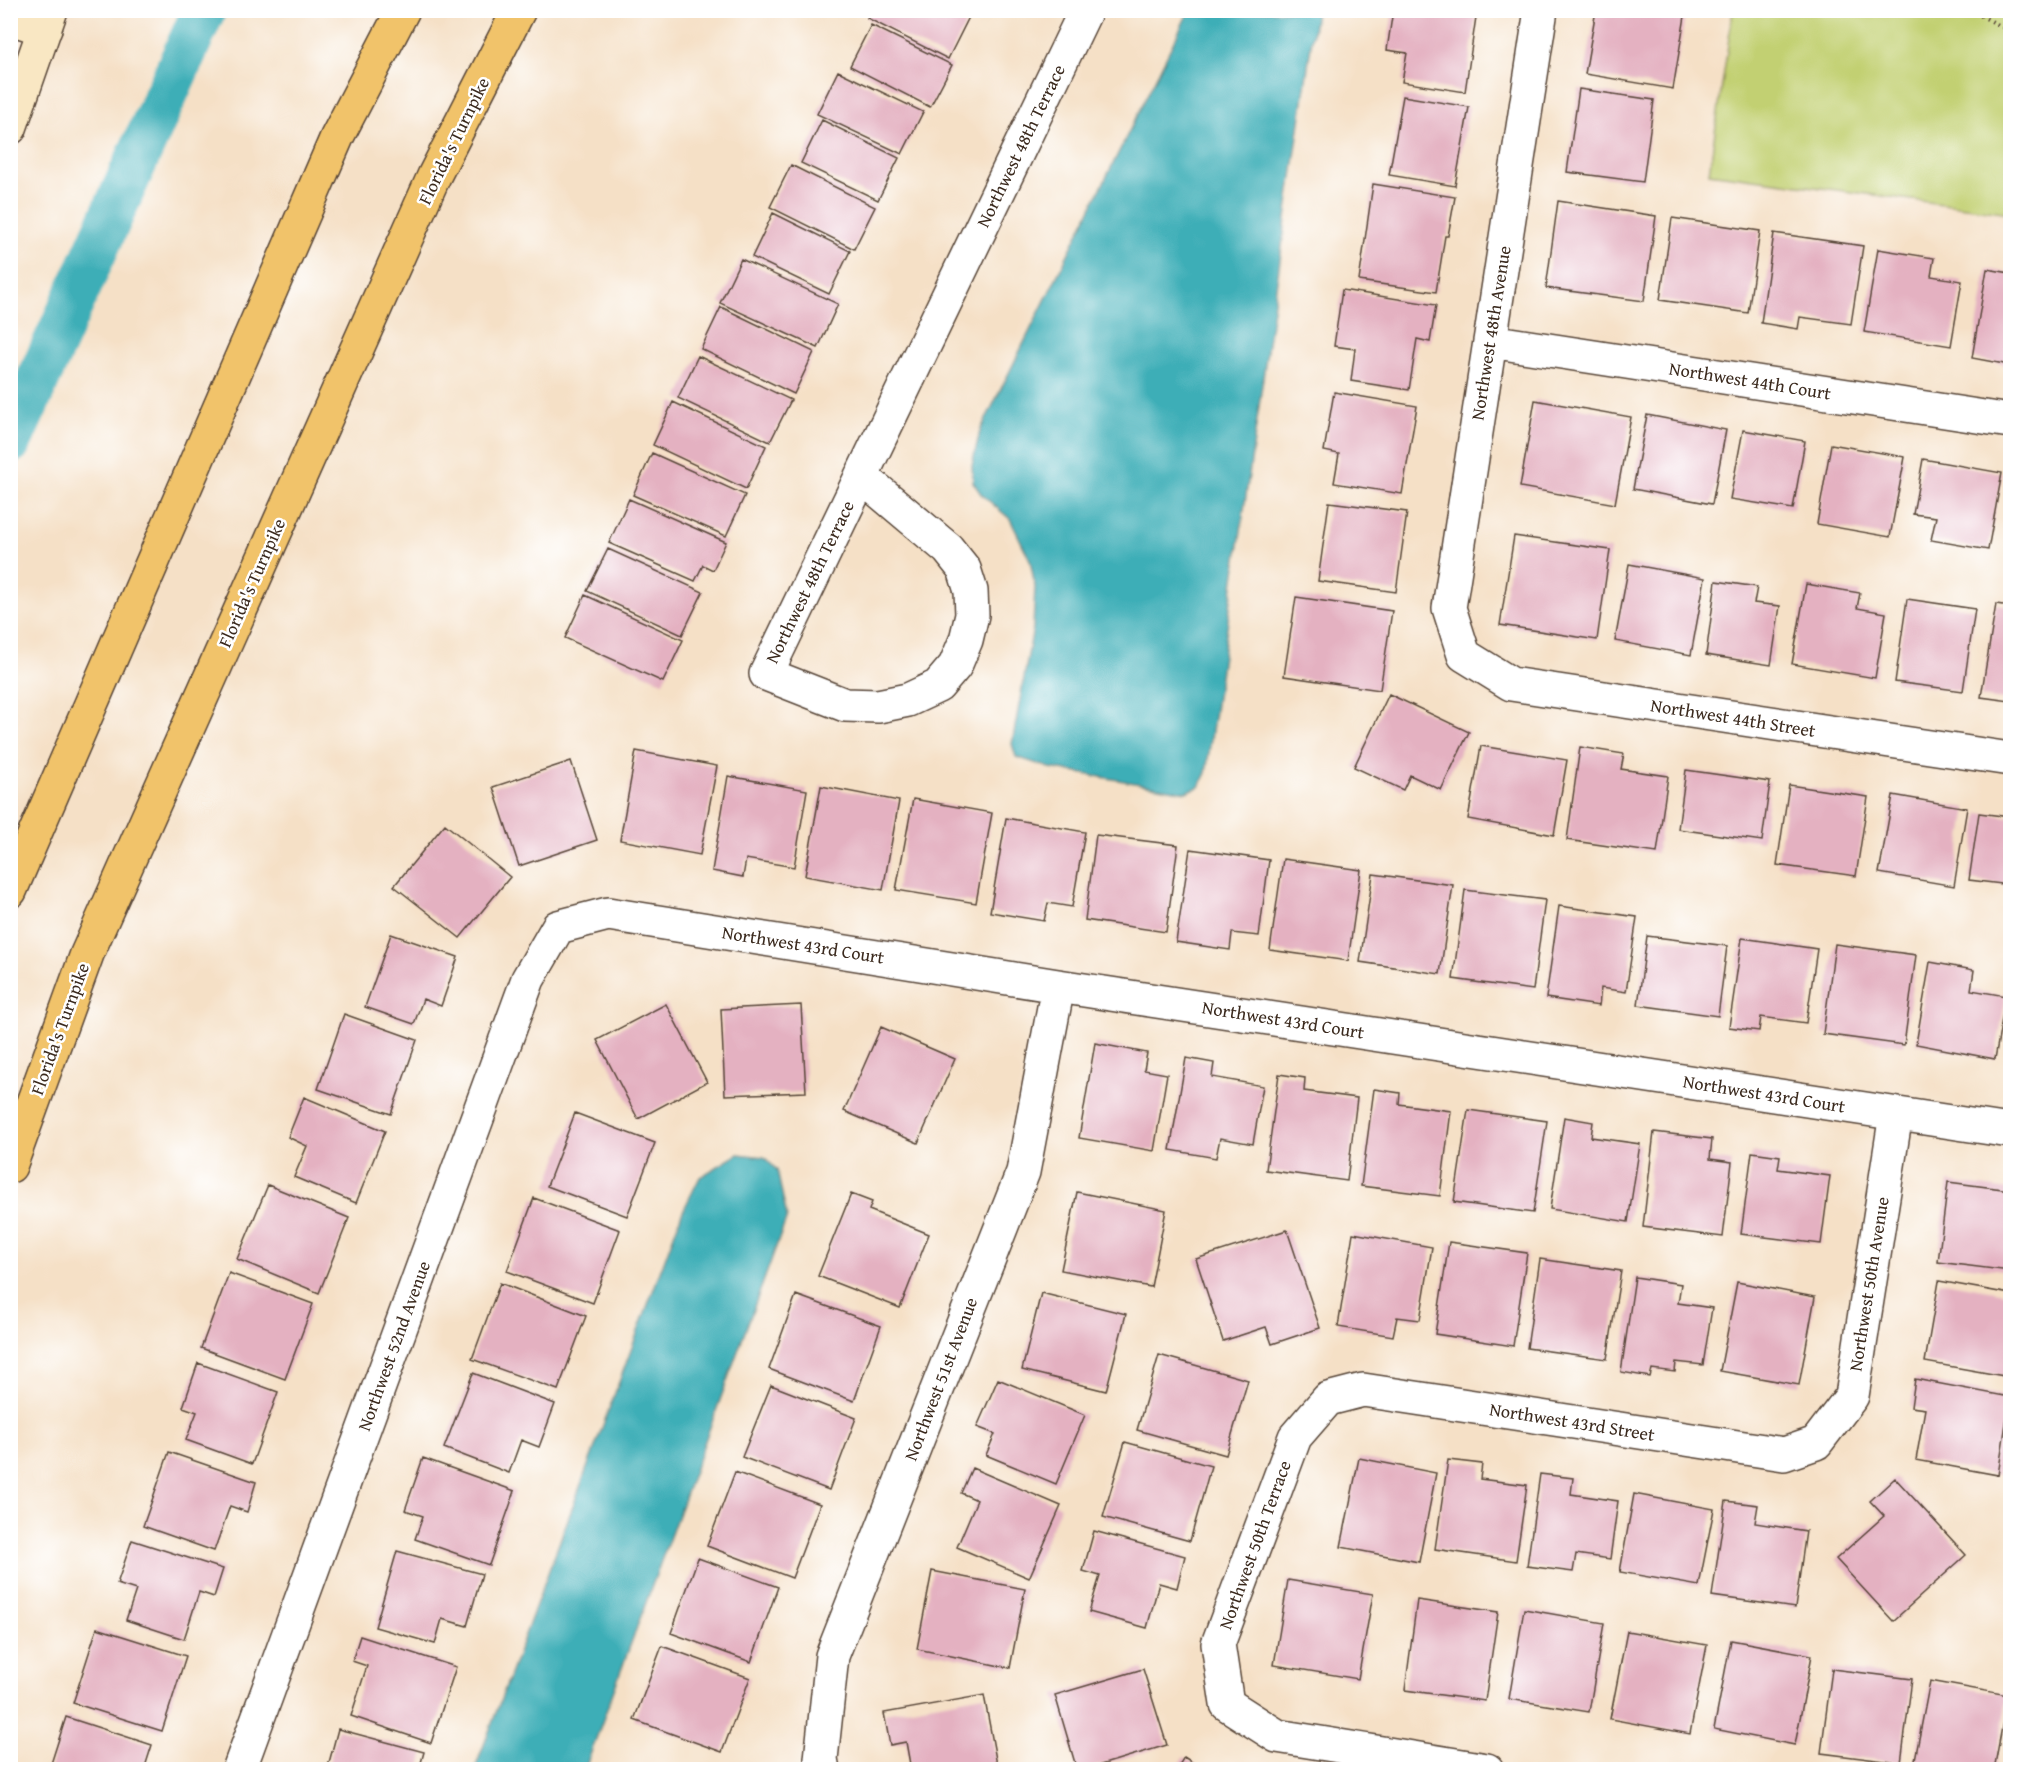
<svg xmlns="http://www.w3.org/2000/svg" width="2021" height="1780" viewBox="0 0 2021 1780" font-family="'Gentium Book Plus',serif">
  <rect width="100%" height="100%" fill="#fff"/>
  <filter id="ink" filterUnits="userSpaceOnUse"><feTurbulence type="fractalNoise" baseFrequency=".0167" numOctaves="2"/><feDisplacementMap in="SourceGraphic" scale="12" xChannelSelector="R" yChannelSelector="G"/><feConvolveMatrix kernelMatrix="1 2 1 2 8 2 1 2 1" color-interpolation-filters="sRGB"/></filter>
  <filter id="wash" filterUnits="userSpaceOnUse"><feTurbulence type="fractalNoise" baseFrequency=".008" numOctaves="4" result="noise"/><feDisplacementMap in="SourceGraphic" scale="24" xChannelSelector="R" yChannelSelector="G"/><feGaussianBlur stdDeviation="1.35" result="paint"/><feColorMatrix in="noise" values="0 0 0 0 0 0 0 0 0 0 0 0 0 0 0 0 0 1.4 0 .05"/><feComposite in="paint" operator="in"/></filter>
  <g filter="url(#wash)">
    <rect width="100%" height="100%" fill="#f5e0c6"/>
    <path fill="#c2d072" stroke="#7e7d48" stroke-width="1.5" d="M 1733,11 L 2010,11 L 2010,213 L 1709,173 Z"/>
    <path fill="#3eaeb7" stroke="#3c6c6a" stroke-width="1.5" d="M 1189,11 L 1316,11 L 1206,773 L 1199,787 L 1186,792 L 1050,768 L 1016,757 L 1012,744 L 1033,628 L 1035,586 L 1030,560 L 1010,519 L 981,494 L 973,482 L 972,465 L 980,431 Z
      M 738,1154 L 764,1157 L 777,1170 L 787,1217 L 585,1769 L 475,1769 L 682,1213 L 700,1177 Z"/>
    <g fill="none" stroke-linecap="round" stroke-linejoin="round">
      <path stroke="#3eaeb7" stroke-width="44" d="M 10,442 L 204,10"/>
    </g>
    <g id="blocks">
      <path fill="#e4b1c1" d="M 871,10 L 956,10 L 969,17 L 948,59 L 867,18 Z
        M 968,10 L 982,10 L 979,16 Z
        M 1393,10 L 1477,10 L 1465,92 L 1402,82 L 1407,53 L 1387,50 Z
        M 1596,10 L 1686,10 L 1673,89 L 1585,74 Z
        M 871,25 L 952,65 L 930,107 L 850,66 Z
        M 838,71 L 923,112 L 902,154 L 817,114 Z
        M 1579,89 L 1654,100 L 1643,182 L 1567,172 Z
        M 1403,96 L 1469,107 L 1455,186 L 1389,175 Z
        M 822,120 L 899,158 L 878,200 L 801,163 Z
        M 791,165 L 875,207 L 854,249 L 770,207 Z
        M 1373,184 L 1455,197 L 1448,236 L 1445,236 L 1436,292 L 1359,281 Z
        M 1558,201 L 1656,216 L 1644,301 L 1546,288 Z
        M 773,213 L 850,251 L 829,294 L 752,257 Z
        M 1672,218 L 1760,231 L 1748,313 L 1660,300 Z
        M 1774,233 L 1863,246 L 1851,324 L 1800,317 L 1798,329 L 1761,323 Z
        M 1878,249 L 1934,258 L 1931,276 L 1962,281 L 1951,346 L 1864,332 Z
        M 741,259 L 838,304 L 818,348 L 720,303 Z
        M 1987,269 L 2010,273 L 2010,365 L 1972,358 Z
        M 1342,290 L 1436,305 L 1430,342 L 1417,339 L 1409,390 L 1351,381 L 1355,349 L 1334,346 Z
        M 721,307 L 814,352 L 794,394 L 701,349 Z
        M 698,356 L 791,400 L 770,442 L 678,398 Z
        M 1334,392 L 1417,406 L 1402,494 L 1334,483 L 1339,454 L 1324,451 Z
        M 1535,400 L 1631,417 L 1615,504 L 1520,487 Z
        M 673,402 L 766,446 L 746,489 L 653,445 Z
        M 1647,415 L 1726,430 L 1712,504 L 1633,489 Z
        M 1743,430 L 1805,441 L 1793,509 L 1730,499 Z
        M 1831,444 L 1905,457 L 1890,537 L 1817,524 Z
        M 652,453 L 745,495 L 726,536 L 633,495 Z
        M 1923,459 L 2002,473 L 1988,550 L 1931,540 L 1936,517 L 1913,514 Z
        M 629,499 L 726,542 L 713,570 L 703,565 L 695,581 L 609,543 Z
        M 1329,502 L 1407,512 L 1396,592 L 1318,581 Z
        M 1514,536 L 1610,550 L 1597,640 L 1500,625 Z
        M 608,549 L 703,592 L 682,635 L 587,591 Z
        M 1629,564 L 1705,578 L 1691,655 L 1615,641 Z
        M 1716,581 L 1757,587 L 1754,603 L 1780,606 L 1771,665 L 1706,655 Z
        M 1806,584 L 1860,593 L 1857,608 L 1886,613 L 1875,678 L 1792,664 Z
        M 585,595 L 683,640 L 663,682 L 565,638 Z
        M 1296,597 L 1392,611 L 1380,690 L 1284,676 Z
        M 1907,599 L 1975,609 L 1963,691 L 1895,682 Z
        M 1996,604 L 2010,606 L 2010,701 L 1981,697 Z
        M 1389,694 L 1469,732 L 1441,790 L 1410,775 L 1403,790 L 1354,767 Z
        M 1481,746 L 1567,760 L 1554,835 L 1468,819 Z
        M 1580,747 L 1624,754 L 1621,769 L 1668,776 L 1657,853 L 1567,840 Z
        M 636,751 L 717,766 L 700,855 L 620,840 Z
        M 571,761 L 597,840 L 519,866 L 493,787 Z
        M 1686,770 L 1770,782 L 1762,841 L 1678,829 Z
        M 728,776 L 807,790 L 794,867 L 746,859 L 743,877 L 712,871 Z
        M 1789,785 L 1868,797 L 1856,876 L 1777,865 Z
        M 821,786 L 899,801 L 883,890 L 805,876 Z
        M 1893,795 L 1967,808 L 1954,886 L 1879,873 Z
        M 913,799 L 992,813 L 976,903 L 896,890 Z
        M 1979,813 L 2010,817 L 2010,885 L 1969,880 Z
        M 1006,818 L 1085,832 L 1072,907 L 1048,903 L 1044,921 L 990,912 Z
        M 445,824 L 510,877 L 460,938 L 394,886 Z
        M 1096,835 L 1178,845 L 1166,932 L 1085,920 Z
        M 1190,849 L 1269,860 L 1259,936 L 1232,933 L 1230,950 L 1176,942 Z
        M 1283,859 L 1361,870 L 1348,961 L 1270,950 Z
        M 1373,874 L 1453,885 L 1440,974 L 1360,962 Z
        M 1465,890 L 1545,900 L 1533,990 L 1453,979 Z
        M 1559,906 L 1637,917 L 1626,992 L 1601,988 L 1599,1006 L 1546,998 Z
        M 391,934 L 458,957 L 441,1006 L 423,999 L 414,1024 L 365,1007 Z
        M 1647,936 L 1727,946 L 1718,1016 L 1638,1005 Z
        M 1742,938 L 1817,949 L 1806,1023 L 1761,1017 L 1759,1031 L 1729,1027 Z
        M 1835,944 L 1916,955 L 1904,1045 L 1823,1034 Z
        M 1930,962 L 1974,970 L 1971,990 L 2006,996 L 1995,1059 L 1916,1044 Z
        M 666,1004 L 707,1082 L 638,1119 L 597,1040 Z
        M 801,1005 L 806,1092 L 725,1095 L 721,1009 Z
        M 344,1014 L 417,1040 L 391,1114 L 318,1089 Z
        M 881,1027 L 955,1059 L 918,1143 L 844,1111 Z
        M 1095,1043 L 1147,1053 L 1144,1070 L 1167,1074 L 1154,1151 L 1079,1138 Z
        M 2009,1054 L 2010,1054 L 2010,1069 L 2007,1068 Z
        M 1186,1058 L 1214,1063 L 1212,1077 L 1263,1086 L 1253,1144 L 1220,1138 L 1216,1158 L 1170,1150 Z
        M 1279,1074 L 1305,1078 L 1304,1091 L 1357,1098 L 1347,1181 L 1266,1170 Z
        M 1374,1089 L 1400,1093 L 1399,1104 L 1451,1111 L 1440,1196 L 1361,1186 Z
        M 304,1097 L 385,1131 L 356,1203 L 294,1177 L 307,1146 L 288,1137 Z
        M 1468,1110 L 1547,1121 L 1533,1213 L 1454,1202 Z
        M 575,1113 L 655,1143 L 627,1216 L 547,1186 Z
        M 1564,1117 L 1593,1122 L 1591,1137 L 1640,1144 L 1628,1222 L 1550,1209 Z
        M 1654,1132 L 1712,1139 L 1710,1159 L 1732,1162 L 1723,1237 L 1643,1227 Z
        M 1752,1152 L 1780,1156 L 1778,1169 L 1830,1176 L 1821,1244 L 1741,1234 Z
        M 1948,1182 L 2010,1190 L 2010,1271 L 1938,1262 Z
        M 268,1185 L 349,1218 L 319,1293 L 237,1259 Z
        M 1077,1192 L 1166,1210 L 1151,1287 L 1061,1270 Z
        M 851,1194 L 872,1202 L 869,1210 L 929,1234 L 900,1308 L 818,1276 Z
        M 534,1198 L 620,1230 L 593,1303 L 507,1271 Z
        M 1287,1230 L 1320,1328 L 1272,1344 L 1266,1327 L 1223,1341 L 1196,1259 Z
        M 1353,1233 L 1432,1247 L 1420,1320 L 1397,1317 L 1393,1336 L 1338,1327 Z
        M 1449,1242 L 1527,1253 L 1513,1346 L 1435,1334 Z
        M 1540,1259 L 1621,1271 L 1607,1359 L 1527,1348 Z
        M 229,1273 L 313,1304 L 285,1379 L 201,1348 Z
        M 1635,1277 L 1681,1284 L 1678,1303 L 1712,1308 L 1703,1365 L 1676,1362 L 1675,1372 L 1652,1369 L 1650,1377 L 1621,1372 Z
        M 1939,1281 L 2010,1294 L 2010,1377 L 1925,1362 Z
        M 1737,1282 L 1815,1297 L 1799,1385 L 1720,1371 Z
        M 500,1283 L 586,1316 L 558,1390 L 472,1359 Z
        M 1041,1293 L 1126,1314 L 1106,1391 L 1022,1370 Z
        M 796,1295 L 881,1326 L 854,1401 L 769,1369 Z
        M 1159,1355 L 1248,1380 L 1226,1455 L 1137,1430 Z
        M 198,1363 L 278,1392 L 252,1464 L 186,1440 L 197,1412 L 183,1407 Z
        M 473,1373 L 555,1404 L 539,1447 L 521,1440 L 509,1473 L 444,1448 Z
        M 998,1379 L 1085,1415 L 1056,1484 L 986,1455 L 995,1434 L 977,1427 Z
        M 1915,1379 L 2010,1397 L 1998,1475 L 1916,1460 L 1925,1409 L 1911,1407 Z
        M 771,1385 L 856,1418 L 829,1490 L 742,1457 Z
        M 1125,1442 L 1211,1466 L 1190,1541 L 1103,1517 Z
        M 169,1452 L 256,1482 L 247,1512 L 230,1506 L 214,1551 L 143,1526 Z
        M 423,1458 L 515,1491 L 489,1565 L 415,1539 L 423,1516 L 405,1510 Z
        M 1359,1458 L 1436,1473 L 1419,1562 L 1341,1547 Z
        M 1448,1460 L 1482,1464 L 1480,1479 L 1527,1485 L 1516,1561 L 1435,1549 Z
        M 972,1468 L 1061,1506 L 1029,1578 L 957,1547 L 977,1500 L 961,1493 Z
        M 735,1472 L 820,1504 L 792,1578 L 707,1546 Z
        M 1540,1474 L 1573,1478 L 1571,1494 L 1618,1501 L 1610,1559 L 1576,1554 L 1573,1572 L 1527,1566 Z
        M 1895,1478 L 1966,1555 L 1893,1621 L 1836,1559 L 1884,1516 L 1870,1501 Z
        M 1634,1494 L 1714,1509 L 1699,1586 L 1620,1572 Z
        M 1726,1501 L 1758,1505 L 1755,1523 L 1806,1531 L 1795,1608 L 1712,1596 Z
        M 1094,1531 L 1185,1556 L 1177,1588 L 1159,1583 L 1147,1628 L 1089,1612 L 1100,1576 L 1083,1571 Z
        M 132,1540 L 223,1569 L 214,1597 L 199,1592 L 184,1639 L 126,1620 L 136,1590 L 117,1584 Z
        M 397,1551 L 482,1574 L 467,1626 L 442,1619 L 435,1644 L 375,1627 Z
        M 698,1558 L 778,1587 L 751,1662 L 671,1633 Z
        M 932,1571 L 1025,1589 L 1010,1668 L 917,1649 Z
        M 1288,1580 L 1373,1594 L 1358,1679 L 1274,1665 Z
        M 1417,1600 L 1498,1612 L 1485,1701 L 1405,1690 Z
        M 1524,1609 L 1604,1623 L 1589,1712 L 1509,1699 Z
        M 97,1628 L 186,1656 L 162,1731 L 73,1703 Z
        M 1627,1631 L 1707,1645 L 1690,1734 L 1610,1719 Z
        M 360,1636 L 456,1667 L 431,1743 L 351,1716 L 367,1666 L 352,1661 Z
        M 1731,1640 L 1812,1655 L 1795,1745 L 1714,1729 Z
        M 662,1646 L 750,1678 L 722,1752 L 634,1720 Z
        M 1143,1669 L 1167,1745 L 1084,1770 L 1077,1770 L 1055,1695 Z
        M 1832,1669 L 1912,1679 L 1901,1763 L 1821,1753 Z
        M 1930,1681 L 2008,1695 L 1994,1770 L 1968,1766 L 1968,1770 L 1913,1770 Z
        M 984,1695 L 998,1770 L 911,1770 L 906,1742 L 890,1745 L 884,1713 Z
        M 66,1717 L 152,1745 L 144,1770 L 49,1770 Z
        M 338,1729 L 424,1752 L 419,1770 L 327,1770 Z
        M 1184,1757 L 1204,1770 L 1176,1770 Z"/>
    </g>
  </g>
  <g filter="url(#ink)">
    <use href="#blocks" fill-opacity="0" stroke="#574537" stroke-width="1.5"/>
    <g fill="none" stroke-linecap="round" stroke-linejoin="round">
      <g stroke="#574537" stroke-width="36">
        <path id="minor" d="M 1541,10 L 1449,608 L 1464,655 L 1511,684 L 2010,759
          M 1490,341 L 2010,421
          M 861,476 L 948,549 L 964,569 L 971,591 L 972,615 L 966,640 L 955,666 L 938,686 L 908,700 L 878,706 L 845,705 L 766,674 L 1086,10
          M 239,1770 L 528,979 L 558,927 L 608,914 L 1058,986 L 2010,1131
          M 823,1770 L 821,1759 L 832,1656 L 1023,1172 L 1058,986
          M 1487,1770 L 1277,1736 L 1227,1704 L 1218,1644 L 1295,1437 L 1328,1399 L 1363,1390 L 1784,1454 L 1816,1443 L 1852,1396 L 1896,1114"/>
      </g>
      <g stroke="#574537" stroke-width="36">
        <path id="secondary" d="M 10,18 L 45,29
          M 10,128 L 51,10"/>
      </g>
      <g stroke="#574537" stroke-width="36">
        <path id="motorway" d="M 10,891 L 337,137 L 403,10
          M 10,1166 L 87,954 L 434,176 L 519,10"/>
      </g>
      <path stroke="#574537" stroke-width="4" stroke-dasharray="1.5 4.5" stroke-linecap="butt" d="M 1970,10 L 2010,31"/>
      <use href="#minor" stroke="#fff" stroke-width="33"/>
      <use href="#secondary" stroke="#f9e7c3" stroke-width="33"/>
      <use href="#motorway" stroke="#f1c36a" stroke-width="33"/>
    </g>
  </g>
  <g text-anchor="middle" stroke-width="5" stroke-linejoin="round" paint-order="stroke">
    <g font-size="18" fill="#3b2a1e" stroke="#fff">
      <text transform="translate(454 141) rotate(-64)" y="6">Florida's Turnpike</text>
      <text transform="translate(1021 146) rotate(-64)" y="6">Northwest 48th Terrace</text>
      <text transform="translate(1491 333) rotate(-81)" y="6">Northwest 48th Avenue</text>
      <text transform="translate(1750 381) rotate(9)" y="6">Northwest 44th Court</text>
      <text transform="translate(810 582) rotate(-64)" y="6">Northwest 48th Terrace</text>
      <text transform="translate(252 583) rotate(-66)" y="6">Florida's Turnpike</text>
      <text transform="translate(1733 718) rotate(9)" y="6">Northwest 44th Street</text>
      <text transform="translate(803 945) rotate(9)" y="6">Northwest 43rd Court</text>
      <text transform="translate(1283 1020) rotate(9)" y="6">Northwest 43rd Court</text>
      <text transform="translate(60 1029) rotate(-70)" y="6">Florida's Turnpike</text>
      <text transform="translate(1764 1094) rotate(9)" y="6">Northwest 43rd Court</text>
      <text transform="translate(1869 1284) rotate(-81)" y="6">Northwest 50th Avenue</text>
      <text transform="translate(394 1346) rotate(-70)" y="6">Northwest 52nd Avenue</text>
      <text transform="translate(941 1379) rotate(-69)" y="6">Northwest 51st Avenue</text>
      <text transform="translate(1572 1422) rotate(9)" y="6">Northwest 43rd Street</text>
      <text transform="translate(1255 1545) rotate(-70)" y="6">Northwest 50th Terrace</text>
    </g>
  </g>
  <rect width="2021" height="1780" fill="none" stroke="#fff" stroke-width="36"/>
</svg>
